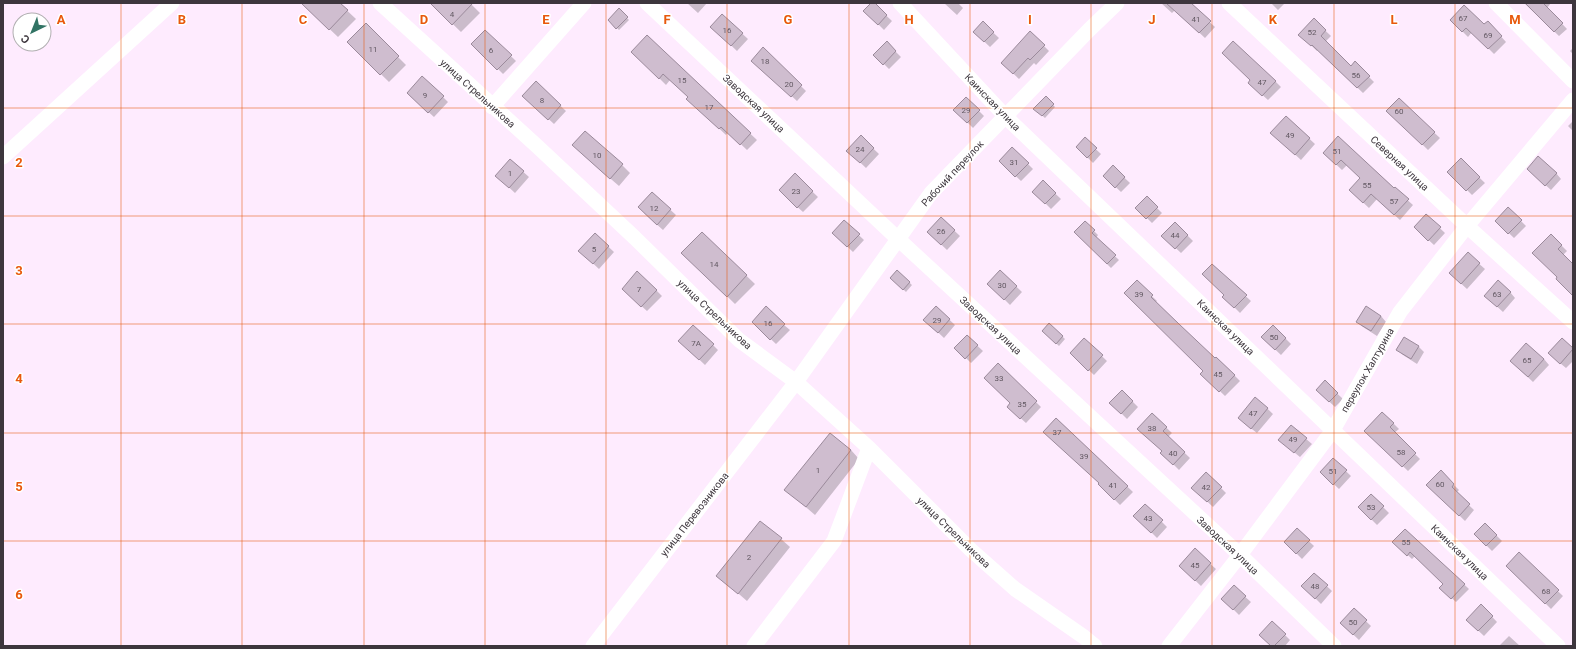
<svg xmlns="http://www.w3.org/2000/svg" width="1576" height="649" viewBox="0 0 1576 649" font-family="Roboto,sans-serif">
  <rect width="100%" height="100%" fill="#feebfe"/>
  <path fill="#0003" d="M 302,3 L 339,3 L 356,19 L 338,37 Z
    M 431,3 L 470,3 L 480,13 L 461,32 Z
    M 687,3 L 707,3 L 698,13 Z
    M 873,3 L 892,21 L 884,30 L 865,11 Z
    M 944,3 L 958,3 L 963,8 L 957,15 Z
    M 1161,3 L 1189,3 L 1215,27 L 1205,38 L 1175,10 L 1172,13 Z
    M 1271,3 L 1285,3 L 1278,10 Z
    M 1524,3 L 1551,3 L 1547,8 L 1567,29 L 1559,36 Z
    M 619,10 L 629,20 L 619,30 L 609,20 Z
    M 722,15 L 748,39 L 737,51 L 717,32 Z
    M 1314,20 L 1331,36 L 1325,42 L 1351,67 L 1355,63 L 1374,82 L 1363,93 L 1318,50 L 1317,51 L 1300,35 Z
    M 1451,20 L 1484,26 L 1488,22 L 1506,42 L 1494,54 L 1472,32 L 1468,37 Z
    M 983,23 L 999,38 L 990,47 L 974,32 Z
    M 366,25 L 406,65 L 389,82 L 348,42 Z
    M 485,31 L 516,61 L 503,74 L 473,44 Z
    M 1030,32 L 1049,51 L 1036,65 L 1034,63 L 1019,79 L 1002,63 Z
    M 647,36 L 757,140 L 747,150 L 728,132 L 726,135 L 694,105 L 689,97 L 670,80 L 666,85 L 633,52 Z
    M 887,43 L 901,57 L 889,69 L 875,55 Z
    M 1573,48 L 1573,54 L 1570,51 Z
    M 763,49 L 806,91 L 797,101 L 773,79 Z
    M 1252,80 L 1275,81 L 1281,87 L 1268,100 L 1249,83 Z
    M 536,83 L 566,111 L 554,124 L 529,101 Z
    M 443,97 L 448,102 L 434,117 L 413,98 Z
    M 1046,97 L 1055,107 L 1045,118 L 1035,109 Z
    M 966,98 L 984,116 L 973,128 L 955,110 Z
    M 1399,100 L 1440,138 L 1428,150 L 1388,111 Z
    M 1286,117 L 1315,144 L 1301,160 L 1277,138 Z
    M 1573,121 L 1573,131 L 1568,126 Z
    M 861,137 L 879,154 L 866,168 L 848,151 Z
    M 1338,138 L 1413,205 L 1400,220 L 1377,199 L 1369,208 L 1355,195 L 1361,178 L 1347,165 L 1342,170 L 1324,153 Z
    M 1085,139 L 1101,154 L 1093,163 L 1077,147 Z
    M 1012,148 L 1033,169 L 1021,181 L 1000,161 Z
    M 582,154 L 622,165 L 630,173 L 619,186 Z
    M 510,160 L 529,177 L 515,193 L 502,181 Z
    M 1461,160 L 1485,183 L 1472,195 L 1449,172 Z
    M 1113,167 L 1130,183 L 1121,192 L 1104,176 Z
    M 1556,173 L 1561,179 L 1551,190 L 1533,174 Z
    M 795,175 L 818,197 L 803,212 L 785,196 Z
    M 1043,182 L 1061,199 L 1051,209 L 1034,192 Z
    M 652,193 L 676,215 L 663,230 L 644,213 Z
    M 1147,198 L 1162,213 L 1152,223 L 1137,208 Z
    M 1508,208 L 1526,226 L 1514,238 L 1496,221 Z
    M 1426,215 L 1445,233 L 1434,245 L 1421,233 Z
    M 941,218 L 960,236 L 947,250 L 928,232 Z
    M 844,221 L 864,240 L 853,252 L 833,233 Z
    M 1085,222 L 1098,235 L 1096,238 L 1119,260 L 1111,268 L 1075,232 Z
    M 1175,223 L 1193,241 L 1181,253 L 1163,236 Z
    M 702,233 L 755,284 L 735,304 L 683,253 Z
    M 595,234 L 614,252 L 599,269 L 585,256 Z
    M 1551,235 L 1567,251 L 1563,255 L 1573,265 L 1573,294 Z
    M 1468,254 L 1485,269 L 1467,289 L 1456,279 Z
    M 1212,265 L 1251,301 L 1240,313 L 1224,297 L 1226,295 Z
    M 897,271 L 912,285 L 906,292 L 891,277 Z
    M 1001,272 L 1022,292 L 1010,305 L 989,284 Z
    M 1137,282 L 1157,301 L 1156,302 L 1215,360 L 1217,358 L 1240,381 L 1225,396 L 1202,374 L 1204,371 Z
    M 656,290 L 662,296 L 647,311 L 628,294 Z
    M 1510,292 L 1515,298 L 1503,312 L 1491,301 Z
    M 936,307 L 955,325 L 944,338 L 925,320 Z
    M 1381,316 L 1386,322 L 1377,336 L 1363,327 L 1357,321 Z
    M 1049,324 L 1065,339 L 1059,346 L 1043,331 Z
    M 784,325 L 790,330 L 776,344 L 758,327 Z
    M 1273,326 L 1291,344 L 1281,355 L 1262,337 Z
    M 967,336 L 983,351 L 971,363 L 956,348 Z
    M 1405,338 L 1419,347 L 1424,352 L 1417,364 L 1403,355 L 1398,350 Z
    M 1084,339 L 1107,361 L 1094,375 L 1071,353 Z
    M 713,345 L 718,350 L 705,365 L 685,346 Z
    M 1573,349 L 1573,361 L 1566,368 L 1555,359 Z
    M 1544,359 L 1549,365 L 1533,382 L 1516,366 Z
    M 998,365 L 1041,407 L 1026,423 L 1008,407 L 1012,403 Z
    M 1325,382 L 1343,399 L 1335,407 L 1317,390 Z
    M 1122,391 L 1138,407 L 1127,419 L 1111,403 Z
    M 1256,398 L 1273,414 L 1257,433 L 1244,423 Z
    M 1383,413 L 1399,429 L 1394,433 L 1420,459 L 1408,471 L 1371,436 Z
    M 1152,414 L 1172,433 L 1168,437 L 1190,458 L 1179,470 L 1162,453 L 1163,451 Z
    M 1057,419 L 1133,492 L 1120,505 L 1099,484 L 1100,484 Z
    M 1291,426 L 1312,444 L 1300,457 L 1285,445 Z
    M 851,450 L 859,459 L 815,515 L 786,490 Z
    M 1333,459 L 1351,476 L 1339,489 L 1321,472 Z
    M 1441,472 L 1459,490 L 1456,493 L 1474,510 L 1465,521 L 1428,485 Z
    M 1206,473 L 1226,493 L 1213,507 L 1193,488 Z
    M 1371,495 L 1389,513 L 1377,525 L 1359,507 Z
    M 1145,505 L 1167,527 L 1157,538 L 1135,516 Z
    M 1485,524 L 1502,541 L 1492,551 L 1475,534 Z
    M 1297,530 L 1314,546 L 1302,559 L 1285,542 Z
    M 781,539 L 790,547 L 747,601 L 718,576 Z
    M 1394,542 L 1431,555 L 1432,554 L 1469,589 L 1456,602 L 1441,588 L 1444,585 L 1415,556 L 1412,559 Z
    M 1195,550 L 1216,569 L 1201,586 L 1180,566 Z
    M 1519,554 L 1563,596 L 1551,609 L 1508,566 Z
    M 1314,574 L 1332,591 L 1321,604 L 1303,586 Z
    M 1234,587 L 1251,602 L 1239,615 L 1223,599 Z
    M 1481,605 L 1497,622 L 1484,636 L 1467,620 Z
    M 1354,610 L 1371,626 L 1359,640 L 1341,623 Z
    M 1272,622 L 1290,640 L 1285,646 L 1272,646 Z
    M 1509,636 L 1520,646 L 1499,646 Z"/>
  <path fill="#cfbdcf" stroke="#9b8a9b" d="M 301,3 L 340,3 L 348,10 L 329,30 Z
    M 430,3 L 473,3 L 452,25 Z
    M 871,3 L 875,3 L 887,15 L 878,25 L 863,11 Z
    M 1166,3 L 1191,3 L 1211,21 L 1199,33 Z
    M 1525,3 L 1543,3 L 1563,23 L 1554,32 Z
    M 1464,5 L 1484,24 L 1488,21 L 1502,36 L 1488,49 L 1466,28 L 1462,32 L 1450,20 Z
    M 619,8 L 628,17 L 616,29 L 608,20 Z
    M 722,14 L 743,33 L 731,46 L 710,27 Z
    M 1314,18 L 1326,30 L 1321,36 L 1351,66 L 1355,61 L 1370,76 L 1357,88 L 1312,45 L 1311,46 L 1298,35 Z
    M 983,21 L 994,32 L 984,42 L 973,32 Z
    M 366,23 L 399,56 L 380,75 L 347,42 Z
    M 485,30 L 512,55 L 497,70 L 471,44 Z
    M 1030,31 L 1045,45 L 1030,60 L 1028,58 L 1013,74 L 1001,63 Z
    M 647,35 L 751,133 L 740,145 L 721,127 L 719,129 L 686,99 L 688,97 L 663,74 L 659,79 L 631,52 Z
    M 887,41 L 896,51 L 883,65 L 873,55 Z
    M 1233,41 L 1276,81 L 1262,96 L 1248,83 L 1250,80 L 1222,53 Z
    M 763,47 L 802,85 L 791,97 L 751,61 Z
    M 422,76 L 444,96 L 428,113 L 407,93 Z
    M 536,81 L 561,105 L 548,120 L 522,96 Z
    M 1046,96 L 1054,104 L 1042,116 L 1033,109 Z
    M 966,97 L 980,110 L 967,123 L 953,110 Z
    M 1399,98 L 1435,132 L 1422,145 L 1386,111 Z
    M 1286,116 L 1310,138 L 1295,155 L 1270,133 Z
    M 585,131 L 623,164 L 610,179 L 572,145 Z
    M 861,135 L 874,148 L 860,163 L 846,151 Z
    M 1338,136 L 1394,188 L 1395,187 L 1409,199 L 1394,215 L 1371,194 L 1363,203 L 1349,190 L 1360,178 L 1341,160 L 1336,165 L 1323,153 Z
    M 1085,137 L 1097,148 L 1087,158 L 1076,147 Z
    M 1012,147 L 1029,163 L 1015,177 L 999,161 Z
    M 1538,156 L 1557,173 L 1545,186 L 1527,169 Z
    M 1461,158 L 1480,177 L 1466,191 L 1447,172 Z
    M 510,159 L 524,171 L 509,188 L 495,176 Z
    M 1113,165 L 1125,177 L 1115,188 L 1103,176 Z
    M 795,173 L 813,191 L 797,208 L 779,190 Z
    M 1043,180 L 1056,193 L 1045,204 L 1032,192 Z
    M 652,192 L 671,209 L 657,225 L 638,207 Z
    M 1147,196 L 1158,207 L 1146,219 L 1135,208 Z
    M 1508,207 L 1522,220 L 1508,234 L 1495,221 Z
    M 1426,214 L 1441,227 L 1428,241 L 1414,227 Z
    M 941,217 L 955,230 L 941,245 L 927,232 Z
    M 844,220 L 860,234 L 847,247 L 832,233 Z
    M 1085,221 L 1095,230 L 1092,233 L 1116,255 L 1107,264 L 1074,232 Z
    M 1175,222 L 1188,235 L 1175,249 L 1161,236 Z
    M 702,232 L 747,275 L 727,297 L 681,253 Z
    M 595,233 L 609,246 L 593,264 L 578,251 Z
    M 1551,234 L 1562,245 L 1558,249 L 1573,264 L 1573,296 L 1556,279 L 1557,277 L 1532,253 Z
    M 1468,252 L 1480,263 L 1461,284 L 1449,273 Z
    M 1212,264 L 1247,295 L 1234,308 L 1222,297 L 1224,295 L 1202,274 Z
    M 897,270 L 910,282 L 903,290 L 890,278 Z
    M 1000,270 L 1017,286 L 1004,300 L 987,284 Z
    M 637,271 L 657,290 L 641,307 L 622,289 Z
    M 1137,280 L 1153,295 L 1151,297 L 1179,324 L 1215,358 L 1216,357 L 1235,375 L 1219,392 L 1200,374 L 1203,371 L 1124,293 Z
    M 1498,280 L 1511,292 L 1497,307 L 1484,296 Z
    M 766,306 L 785,324 L 770,340 L 752,322 Z
    M 936,306 L 950,319 L 938,333 L 923,320 Z
    M 1366,306 L 1381,316 L 1371,331 L 1356,322 Z
    M 1049,323 L 1063,336 L 1056,344 L 1042,331 Z
    M 693,325 L 714,344 L 699,360 L 678,341 Z
    M 1273,325 L 1286,338 L 1275,350 L 1261,337 Z
    M 967,335 L 978,345 L 965,359 L 954,348 Z
    M 1404,337 L 1419,346 L 1411,359 L 1396,350 Z
    M 1084,338 L 1103,355 L 1088,371 L 1070,353 Z
    M 1562,338 L 1573,348 L 1573,349 L 1560,364 L 1548,353 Z
    M 1526,343 L 1544,359 L 1528,377 L 1510,361 Z
    M 998,363 L 1037,401 L 1020,419 L 1007,407 L 1010,403 L 984,378 Z
    M 1325,380 L 1338,393 L 1329,402 L 1316,390 Z
    M 1122,390 L 1133,401 L 1121,414 L 1109,403 Z
    M 1255,397 L 1268,408 L 1251,429 L 1238,418 Z
    M 1382,412 L 1394,423 L 1390,427 L 1416,453 L 1402,467 L 1364,431 Z
    M 1152,413 L 1167,427 L 1163,431 L 1185,452 L 1173,465 L 1160,453 L 1162,451 L 1137,429 Z
    M 1056,418 L 1128,486 L 1114,500 L 1098,484 L 1099,483 L 1043,432 Z
    M 1291,425 L 1307,438 L 1294,453 L 1278,440 Z
    M 830,433 L 851,450 L 806,507 L 784,490 Z
    M 1333,458 L 1347,470 L 1333,485 L 1320,472 Z
    M 1441,470 L 1454,484 L 1452,487 L 1470,504 L 1459,516 L 1426,485 Z
    M 1206,472 L 1222,487 L 1207,502 L 1191,488 Z
    M 1371,494 L 1384,506 L 1371,520 L 1358,507 Z
    M 1145,504 L 1163,520 L 1151,533 L 1133,516 Z
    M 760,521 L 782,538 L 738,594 L 716,576 Z
    M 1485,523 L 1497,535 L 1486,546 L 1474,534 Z
    M 1297,528 L 1310,540 L 1296,554 L 1284,542 Z
    M 1405,529 L 1465,584 L 1451,599 L 1439,588 L 1443,584 L 1410,552 L 1407,556 L 1392,542 Z
    M 1195,548 L 1211,563 L 1195,581 L 1179,566 Z
    M 1519,552 L 1559,590 L 1545,604 L 1506,566 Z
    M 1314,573 L 1328,585 L 1315,599 L 1301,586 Z
    M 1234,585 L 1246,596 L 1233,610 L 1221,599 Z
    M 1481,604 L 1493,616 L 1478,631 L 1466,620 Z
    M 1354,608 L 1367,620 L 1353,635 L 1340,623 Z
    M 1272,621 L 1286,634 L 1274,646 L 1271,646 L 1259,635 Z"/>
  <g fill="none" stroke-linecap="round" stroke-linejoin="round">
    <path stroke="#fff" stroke-width="15" d="M 380,3 L 538,147 L 635,238 L 739,340 L 796,382 L 869,448 L 971,550 L 1015,589 L 1084,637 L 1095,646
      M 647,3 L 897,238 L 1240,555 L 1334,646
      M 900,3 L 1006,117 L 1558,646
      M 1229,3 L 1467,226 L 1573,322
      M 1496,3 L 1573,81
      M 492,107 L 584,3
      M 3,157 L 172,3
      M 593,646 L 796,382 L 931,193 L 1089,30 L 1117,3
      M 754,646 L 834,541 L 869,448
      M 1169,646 L 1240,555 L 1333,430 L 1400,312 L 1467,226 L 1573,100"/>
  </g>
  <path fill="none" stroke="#e8590c" stroke-width="1" stroke-opacity="0.55" d="M 121,3 L 121,646M 242,3 L 242,646M 364,3 L 364,646M 485,3 L 485,646M 606,3 L 606,646M 727,3 L 727,646M 849,3 L 849,646M 970,3 L 970,646M 1091,3 L 1091,646M 1212,3 L 1212,646M 1334,3 L 1334,646M 1455,3 L 1455,646M 3,108 L 1573,108M 3,216 L 1573,216M 3,324 L 1573,324M 3,433 L 1573,433M 3,541 L 1573,541"/>
  <g text-anchor="middle" stroke-width="3" stroke-linejoin="round" paint-order="stroke">
    <g font-size="8" fill="#625862">
      <text x="452" y="17">4</text>
      <text x="1463" y="21">67</text>
      <text x="1196" y="22">41</text>
      <text x="727" y="33">16</text>
      <text x="1312" y="35">52</text>
      <text x="1488" y="38">69</text>
      <text x="373" y="52">11</text>
      <text x="491" y="53">6</text>
      <text x="765" y="64">18</text>
      <text x="1356" y="78">56</text>
      <text x="682" y="83">15</text>
      <text x="1262" y="85">47</text>
      <text x="789" y="87">20</text>
      <text x="425" y="98">9</text>
      <text x="542" y="103">8</text>
      <text x="709" y="110">17</text>
      <text x="966" y="113">29</text>
      <text x="1399" y="114">60</text>
      <text x="1290" y="138">49</text>
      <text x="860" y="152">24</text>
      <text x="1337" y="154">51</text>
      <text x="597" y="158">10</text>
      <text x="1014" y="165">31</text>
      <text x="510" y="176">1</text>
      <text x="1367" y="188">55</text>
      <text x="796" y="194">23</text>
      <text x="1394" y="204">57</text>
      <text x="654" y="211">12</text>
      <text x="941" y="234">26</text>
      <text x="1175" y="238">44</text>
      <text x="594" y="252">5</text>
      <text x="714" y="267">14</text>
      <text x="1002" y="288">30</text>
      <text x="639" y="292">7</text>
      <text x="1139" y="297">39</text>
      <text x="1497" y="297">63</text>
      <text x="937" y="323">29</text>
      <text x="768" y="326">16</text>
      <text x="1274" y="340">50</text>
      <text x="696" y="346">7А</text>
      <text x="1527" y="363">65</text>
      <text x="1218" y="377">45</text>
      <text x="999" y="381">33</text>
      <text x="1022" y="407">35</text>
      <text x="1253" y="416">47</text>
      <text x="1152" y="431">38</text>
      <text x="1057" y="435">37</text>
      <text x="1293" y="442">49</text>
      <text x="1401" y="455">58</text>
      <text x="1173" y="456">40</text>
      <text x="1084" y="459">39</text>
      <text x="818" y="473">1</text>
      <text x="1333" y="474">51</text>
      <text x="1440" y="487">60</text>
      <text x="1113" y="488">41</text>
      <text x="1206" y="490">42</text>
      <text x="1371" y="510">53</text>
      <text x="1148" y="521">43</text>
      <text x="1406" y="545">55</text>
      <text x="749" y="560">2</text>
      <text x="1195" y="568">45</text>
      <text x="1315" y="589">48</text>
      <text x="1546" y="594">68</text>
      <text x="1353" y="625">50</text>
    </g>
    <g font-size="10" fill="#3d363d" stroke="#fff">
      <text transform="translate(478 93) rotate(42)" y="4">улица Стрельникова</text>
      <text transform="translate(993 102) rotate(46)" y="4">Каинская улица</text>
      <text transform="translate(754 103) rotate(43)" y="4">Заводская улица</text>
      <text transform="translate(1400 163) rotate(43)" y="4">Северная улица</text>
      <text transform="translate(952 173) rotate(-47)" y="4">Рабочий переулок</text>
      <text transform="translate(715 314) rotate(43)" y="4">улица Стрельникова</text>
      <text transform="translate(991 325) rotate(43)" y="4">Заводская улица</text>
      <text transform="translate(1226 327) rotate(44)" y="4">Каинская улица</text>
      <text transform="translate(1367 370) rotate(-60)" y="4">переулок Халтурина</text>
      <text transform="translate(694 514) rotate(-52)" y="4">улица Перевозникова</text>
      <text transform="translate(954 532) rotate(44)" y="4">улица Стрельникова</text>
      <text transform="translate(1228 545) rotate(43)" y="4">Заводская улица</text>
      <text transform="translate(1460 552) rotate(44)" y="4">Каинская улица</text>
    </g>
  </g>
  <g font-size="13" text-anchor="middle" font-weight="bold" fill="#e8590c" stroke="#fff" stroke-width="3" stroke-linejoin="round" paint-order="stroke">
    <text x="61" y="24">A</text>
    <text x="182" y="24">B</text>
    <text x="303" y="24">C</text>
    <text x="424" y="24">D</text>
    <text x="546" y="24">E</text>
    <text x="667" y="24">F</text>
    <text x="788" y="24">G</text>
    <text x="909" y="24">H</text>
    <text x="1030" y="24">I</text>
    <text x="1152" y="24">J</text>
    <text x="1273" y="24">K</text>
    <text x="1394" y="24">L</text>
    <text x="1515" y="24">M</text>
    <text x="19" y="167">2</text>
    <text x="19" y="275">3</text>
    <text x="19" y="383">4</text>
    <text x="19" y="491">5</text>
    <text x="19" y="599">6</text>
  </g>
  <rect width="1576" height="649" fill="none" stroke="#3d363d" stroke-width="8"/>
  <g transform="translate(32 32) rotate(223)"><circle r="19" fill="#ffffff" stroke="#b1afb1"/>
  <path d="M0-3L7 15L0 10L-7 15Z" fill="#317364"/>
  <text y="-6" font-size="11" font-weight="bold" text-anchor="middle" fill="#3d363d">С</text>
  </g>
</svg>
